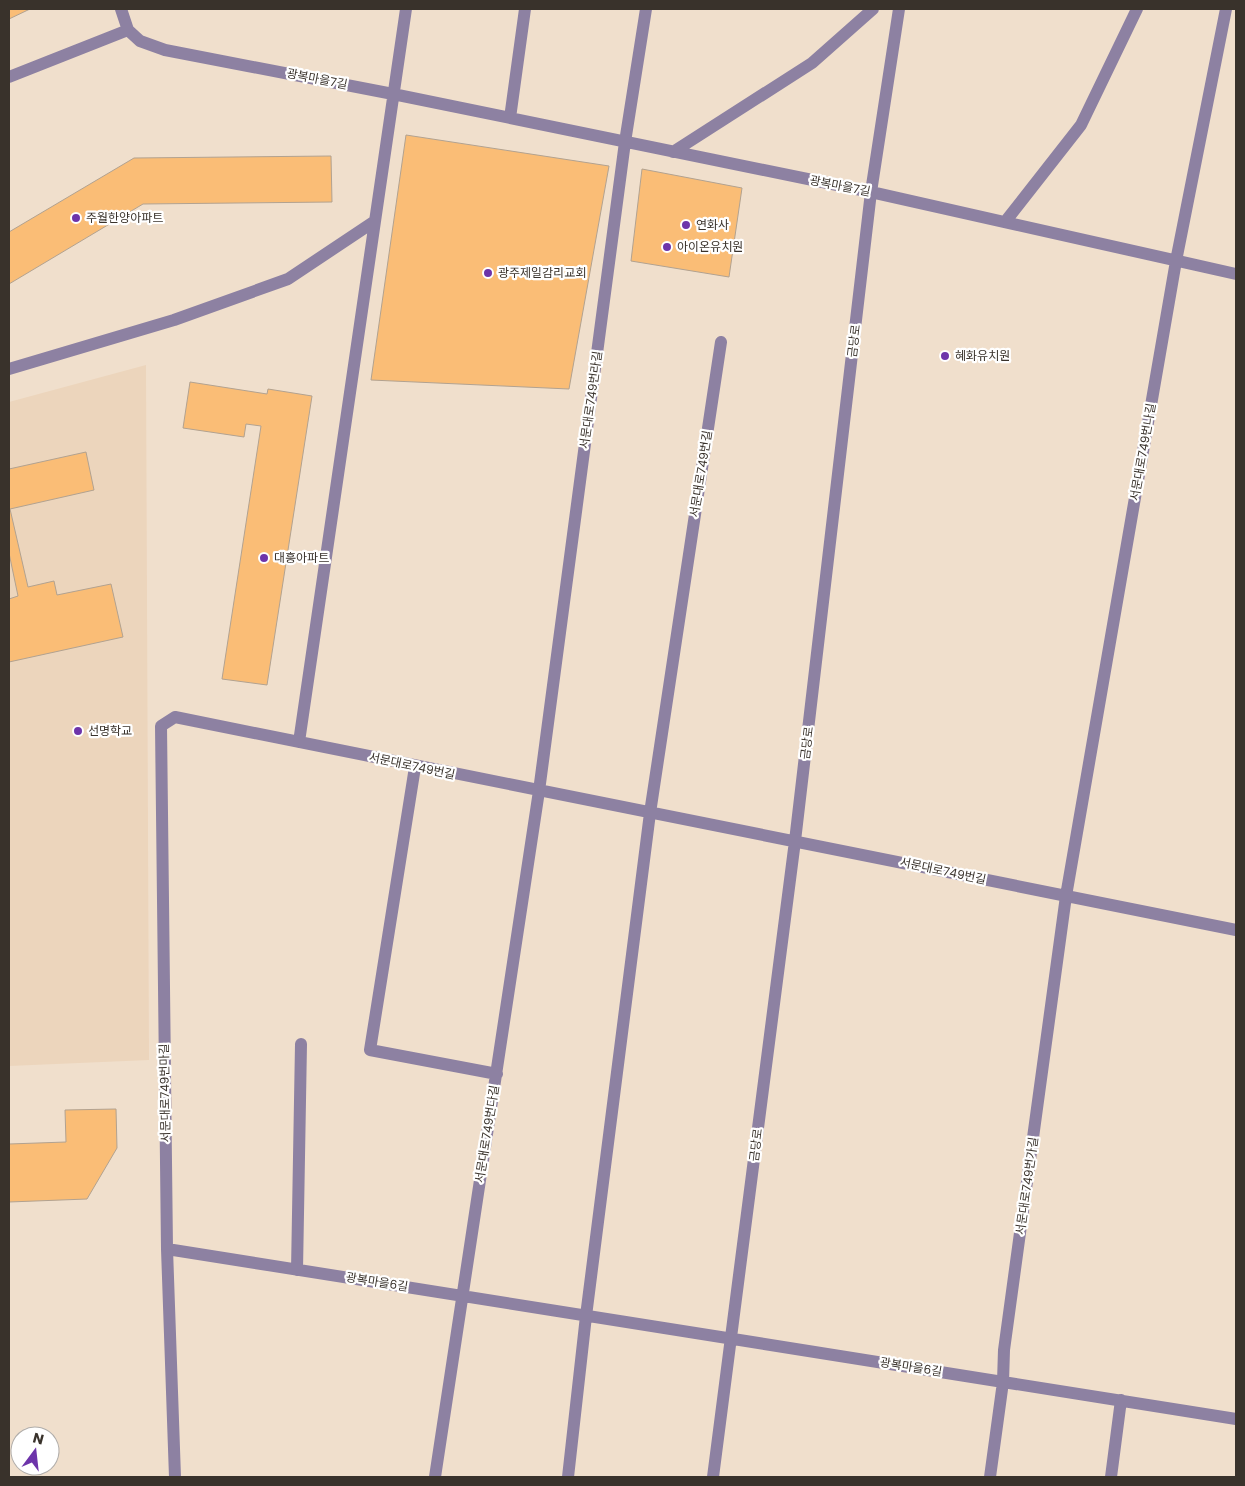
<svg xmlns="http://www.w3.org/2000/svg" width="1245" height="1486" viewBox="0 0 1245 1486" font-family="Poppins,'Noto Sans KR',sans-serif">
  <rect width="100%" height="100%" fill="#f0dfcc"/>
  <path fill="#ecd5bc" d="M 146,365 L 149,1060 L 9,1066 L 9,402 Z"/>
  <path fill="#fabd76" stroke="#b2a290" d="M 9,9 L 30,9 L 9,19 Z
    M 406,135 L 609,166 L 569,389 L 371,380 Z
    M 331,156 L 332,202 L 143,204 L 9,284 L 9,232 L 134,158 Z
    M 642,169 L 742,188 L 729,277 L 631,261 Z
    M 190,382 L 267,394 L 268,389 L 312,396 L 267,685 L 222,679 L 261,426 L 246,424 L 244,437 L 183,428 Z
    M 86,452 L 94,490 L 10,509 L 28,587 L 54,581 L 57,595 L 111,584 L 123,637 L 9,662 L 9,599 L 18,596 L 9,553 L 9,469 Z
    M 116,1109 L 117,1148 L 87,1199 L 9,1202 L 9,1144 L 66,1142 L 65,1110 Z"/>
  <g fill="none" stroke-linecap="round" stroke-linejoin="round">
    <path stroke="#8d81a2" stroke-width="12" d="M 121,9 L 128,30
      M 128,30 L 140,41 L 165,50 L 393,94 L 871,192 L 1236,274
      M 9,77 L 128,30
      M 510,118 L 525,9
      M 673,152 L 812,63 L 873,9
      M 1005,222 L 1081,125 L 1137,9
      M 9,369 L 174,320 L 288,279 L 375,221
      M 299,742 L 406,9
      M 415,767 L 370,1050 L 497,1074
      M 167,1249 L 1236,1419
      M 297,1270 L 301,1044
      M 175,1477 L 167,1249 L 161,726 L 175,717 L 1236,930
      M 435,1477 L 539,791 L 625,142 L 646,9
      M 568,1477 L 586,1316 L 650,813 L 721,342
      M 713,1477 L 795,841 L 871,192 L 899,9
      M 990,1477 L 1003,1382 L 1004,1350 L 1066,896 L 1176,261 L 1226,9
      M 1111,1477 L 1121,1400"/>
  </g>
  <g fill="#6d34aa" stroke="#fff" stroke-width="2">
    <circle cx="76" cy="218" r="5"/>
    <circle cx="686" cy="225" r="5"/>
    <circle cx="667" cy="247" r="5"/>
    <circle cx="488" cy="273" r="5"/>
    <circle cx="945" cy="356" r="5"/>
    <circle cx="264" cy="558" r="5"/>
    <circle cx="78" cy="731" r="5"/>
  </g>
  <g text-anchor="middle" stroke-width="4.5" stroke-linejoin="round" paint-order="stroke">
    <g font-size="12" fill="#39322b" stroke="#fff">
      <text transform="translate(317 79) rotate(11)" y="4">광복마을7길</text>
      <text transform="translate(840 186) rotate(11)" y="4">광복마을7길</text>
      <text transform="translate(854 341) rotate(-83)" y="4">금당로</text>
      <text transform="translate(591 400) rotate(-82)" y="4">서문대로749번라길</text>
      <text transform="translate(1143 452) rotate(-80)" y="4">서문대로749번나길</text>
      <text transform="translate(701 474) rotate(-81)" y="4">서문대로749번길</text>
      <text transform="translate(807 743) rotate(-83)" y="4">금당로</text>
      <text transform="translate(412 766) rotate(12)" y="4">서문대로749번길</text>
      <text transform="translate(943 871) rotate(12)" y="4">서문대로749번길</text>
      <text transform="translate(165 1093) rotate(-91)" y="4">서문대로749번마길</text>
      <text transform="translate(487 1134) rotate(-81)" y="4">서문대로749번다길</text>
      <text transform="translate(756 1145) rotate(-83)" y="4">금당로</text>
      <text transform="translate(1027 1186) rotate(-82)" y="4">서문대로749번가길</text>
      <text transform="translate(377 1282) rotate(9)" y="4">광복마을6길</text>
      <text transform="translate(911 1367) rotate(9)" y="4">광복마을6길</text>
    </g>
    <g font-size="12" fill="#39322b" stroke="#fff" text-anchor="start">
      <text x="86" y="222">주월한양아파트</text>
      <text x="696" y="229">연화사</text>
      <text x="677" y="251">아이온유치원</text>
      <text x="498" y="277">광주제일감리교회</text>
      <text x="955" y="360">혜화유치원</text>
      <text x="274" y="562">대흥아파트</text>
      <text x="88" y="735">선명학교</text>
    </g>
  </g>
  <rect width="1245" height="1486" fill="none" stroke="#39322b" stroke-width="20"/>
  <g transform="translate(35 1451) rotate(15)"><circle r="24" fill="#ffffff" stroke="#b0adaa"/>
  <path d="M0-4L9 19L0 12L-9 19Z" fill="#6d34aa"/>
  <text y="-8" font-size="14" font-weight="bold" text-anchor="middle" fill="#39322b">N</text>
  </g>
</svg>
